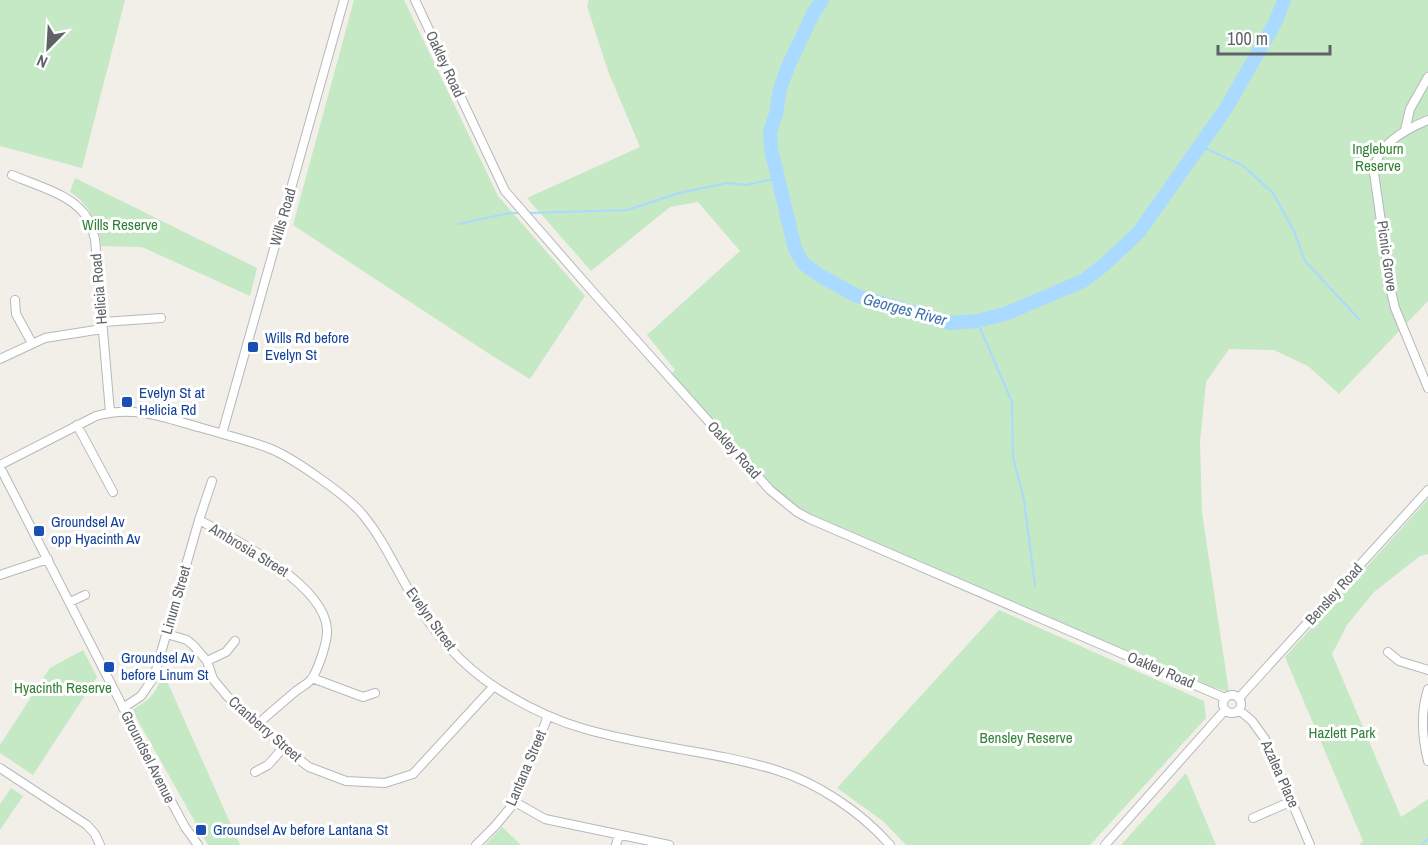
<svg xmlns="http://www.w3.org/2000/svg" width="1428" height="845" viewBox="0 0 1428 845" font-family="'Archivo Narrow',sans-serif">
  <rect width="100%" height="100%" fill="#f1efe8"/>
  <path fill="#c5e8c5" d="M 0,0 L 125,0 L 82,168 L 0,146 Z
    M 354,0 L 404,0 L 498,196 L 585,296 L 530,379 L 491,355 L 293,225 Z
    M 589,0 L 1428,0 L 1428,301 L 1339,394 L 1308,366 L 1274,350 L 1229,349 L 1206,382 L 1200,442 L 1202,513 L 1229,692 L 1208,686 L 811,514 L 792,504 L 767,482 L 671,374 L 675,370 L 647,335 L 740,251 L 698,202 L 670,207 L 591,271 L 527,198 L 640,147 L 608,71 L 587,6 Z
    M 75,178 L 257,268 L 250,296 L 142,247 L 101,246 C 99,223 89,204 70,192 Z
    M 1428,499 L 1428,554 L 1420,556 L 1374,592 L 1347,625 L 1332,654 L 1401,817 L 1428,799 L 1428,845 L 1359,845 L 1363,841 L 1285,657 Z
    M 999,610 L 1204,701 L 1206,718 L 1090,845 L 906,845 L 883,821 L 837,788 Z
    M 83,650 L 97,677 L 33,775 L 0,753 L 0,745 L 50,668 Z
    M 163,672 L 240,845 L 208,845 L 132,710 C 151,699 157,693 163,672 Z
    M 1186,773 L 1216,845 L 1121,845 Z
    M 11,788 L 23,796 L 0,830 L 0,804 Z
    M 502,827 L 521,845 L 485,845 Z"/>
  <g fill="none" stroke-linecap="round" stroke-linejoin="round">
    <path stroke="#aadaff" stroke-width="2" d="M 1200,146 L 1242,165 L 1273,193 L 1294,231 L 1305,261 L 1359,319
      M 529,213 L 627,210 L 679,193 L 727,183 L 746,185 L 778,178
      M 458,224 L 510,213 L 520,213
      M 977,321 L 1012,402 L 1013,457 L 1024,500 L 1035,586
      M 1421,845 L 1428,839"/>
    <path stroke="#aadaff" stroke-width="14" d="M 822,0 L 814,12 L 789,64 L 780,89 L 776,114 L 770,132 L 771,149 L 795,249 L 804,264 L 819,275 L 857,296 L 950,323 L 977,321 L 1005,314 L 1083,281 L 1104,265 L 1139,232 L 1225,110 L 1275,23 L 1284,0"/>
    <g stroke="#b5b8bc" stroke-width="10">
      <path id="minor" d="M 415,0 L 505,191 L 593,292 L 770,490 L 797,512 L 810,519 L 1225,698
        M 1428,120 C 1404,130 1376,145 1374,173 L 1391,291 L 1395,308 L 1428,388
        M 1405,130 L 1410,109 L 1428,77
        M 12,175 C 37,186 76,195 89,221 C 92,226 93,233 95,239 L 110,412
        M 15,300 L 16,314 L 32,343
        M 103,322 L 161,318
        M 0,359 L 45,338 L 102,329
        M 77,425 L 113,492
        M 222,434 L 344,0
        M 0,465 L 96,416 C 135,405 165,418 202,428 C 225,435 249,440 271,449 C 293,458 348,496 363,515 C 383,539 396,569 412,596 C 433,632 460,664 495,687 C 523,705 553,720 585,729 C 647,747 714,751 776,770 C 818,783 861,812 890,845
        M 0,467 L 171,801 L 185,827 L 198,845
        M 199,520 C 235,539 324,584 327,629 C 328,641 319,666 313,677 C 310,683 301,687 296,691 C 283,702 270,713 258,724
        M 0,575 L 48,559
        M 70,602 L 85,595
        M 167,634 L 187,640 L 194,646 L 207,661 L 213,679 L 227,696 L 293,755 L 309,767 L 346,781 L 385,783 L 413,774 L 494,686
        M 1388,652 L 1399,661 L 1428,670
        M 207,661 L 226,652 L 235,641
        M 312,678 L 363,697 L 375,693
        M 1428,689 C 1420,713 1422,737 1428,761
        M1223 704a9 9 0 1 1 18 0a9 9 0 1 1-18 0Z
        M 1239,698 L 1428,490
        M 123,708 L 141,696 L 154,677 L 199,520 L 212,481
        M 1239,710 L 1252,721 L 1265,739 L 1310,845
        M 0,768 L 87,825 L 95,834 L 100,845
        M 255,772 L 268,765 L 284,747
        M 515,802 L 545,819 L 669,845
        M 1253,818 L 1292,801
        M 476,845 L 496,825 L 515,802 L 548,716
        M 616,845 L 619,835
        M 1105,845 L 1225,710"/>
    </g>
    <use href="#minor" stroke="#fff" stroke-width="8"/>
  </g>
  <g fill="#1a4fb4" stroke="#fff" stroke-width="2">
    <rect x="247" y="341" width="12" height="12" rx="3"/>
    <rect x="121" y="396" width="12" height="12" rx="3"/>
    <rect x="33" y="525" width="12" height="12" rx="3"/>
    <rect x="103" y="661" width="12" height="12" rx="3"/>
    <rect x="195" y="824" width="12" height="12" rx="3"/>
  </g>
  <g text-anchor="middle" stroke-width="6" stroke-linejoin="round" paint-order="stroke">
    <g font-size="15" fill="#5f6368" stroke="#fff">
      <text transform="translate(445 64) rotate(65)" y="5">Oakley Road</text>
      <text transform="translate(283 217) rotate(-74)" y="5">Wills Road</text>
      <text transform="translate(1387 256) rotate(82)" y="5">Picnic Grove</text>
      <text transform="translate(99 289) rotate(-95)" y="5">Helicia Road</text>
      <text transform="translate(734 450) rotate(48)" y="5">Oakley Road</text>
      <text transform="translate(249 550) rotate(31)" y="5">Ambrosia Street</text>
      <text transform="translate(1334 594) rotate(-48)" y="5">Bensley Road</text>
      <text transform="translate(176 600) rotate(-74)" y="5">Linum Street</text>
      <text transform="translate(431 619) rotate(54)" y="5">Evelyn Street</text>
      <text transform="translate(1161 670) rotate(23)" y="5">Oakley Road</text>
      <text transform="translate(265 729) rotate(41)" y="5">Cranberry Street</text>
      <text transform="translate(148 757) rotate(63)" y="5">Groundsel Avenue</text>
      <text transform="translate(526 768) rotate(-67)" y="5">Lantana Street</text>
      <text transform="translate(1280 774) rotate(66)" y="5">Azalea Place</text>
    </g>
    <g font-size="15" fill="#348238" stroke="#fff">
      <text x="1378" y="154">Ingleburn<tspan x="1378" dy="17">Reserve</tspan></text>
      <text x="120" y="230">Wills Reserve</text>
      <text x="63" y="693">Hyacinth Reserve</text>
      <text x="1342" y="738">Hazlett Park</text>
      <text x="1026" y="743">Bensley Reserve</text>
    </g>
    <g font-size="15" fill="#164399" stroke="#fff" text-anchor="start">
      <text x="265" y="343">Wills Rd before<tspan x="265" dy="17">Evelyn St</tspan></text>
      <text x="139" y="398">Evelyn St at<tspan x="139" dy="17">Helicia Rd</tspan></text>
      <text x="51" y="527">Groundsel Av<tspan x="51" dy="17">opp Hyacinth Av</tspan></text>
      <text x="121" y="663">Groundsel Av<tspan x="121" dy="17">before Linum St</tspan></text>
      <text x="213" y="835">Groundsel Av before Lantana St</text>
    </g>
    <g font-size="16" font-style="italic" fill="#4174aa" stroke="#fff">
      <text transform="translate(905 309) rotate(15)" y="6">Georges River</text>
    </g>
  </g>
  <g transform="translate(48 48) rotate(204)" stroke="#ffffff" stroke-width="4.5" paint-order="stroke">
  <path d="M0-4.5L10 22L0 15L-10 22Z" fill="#5f6368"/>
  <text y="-9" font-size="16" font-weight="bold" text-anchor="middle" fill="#5f6368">N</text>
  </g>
  <path d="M1218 45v9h112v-9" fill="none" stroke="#5f6368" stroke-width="3"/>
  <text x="1227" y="45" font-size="18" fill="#5f6368" stroke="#ffffff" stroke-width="4.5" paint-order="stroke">100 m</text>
</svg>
